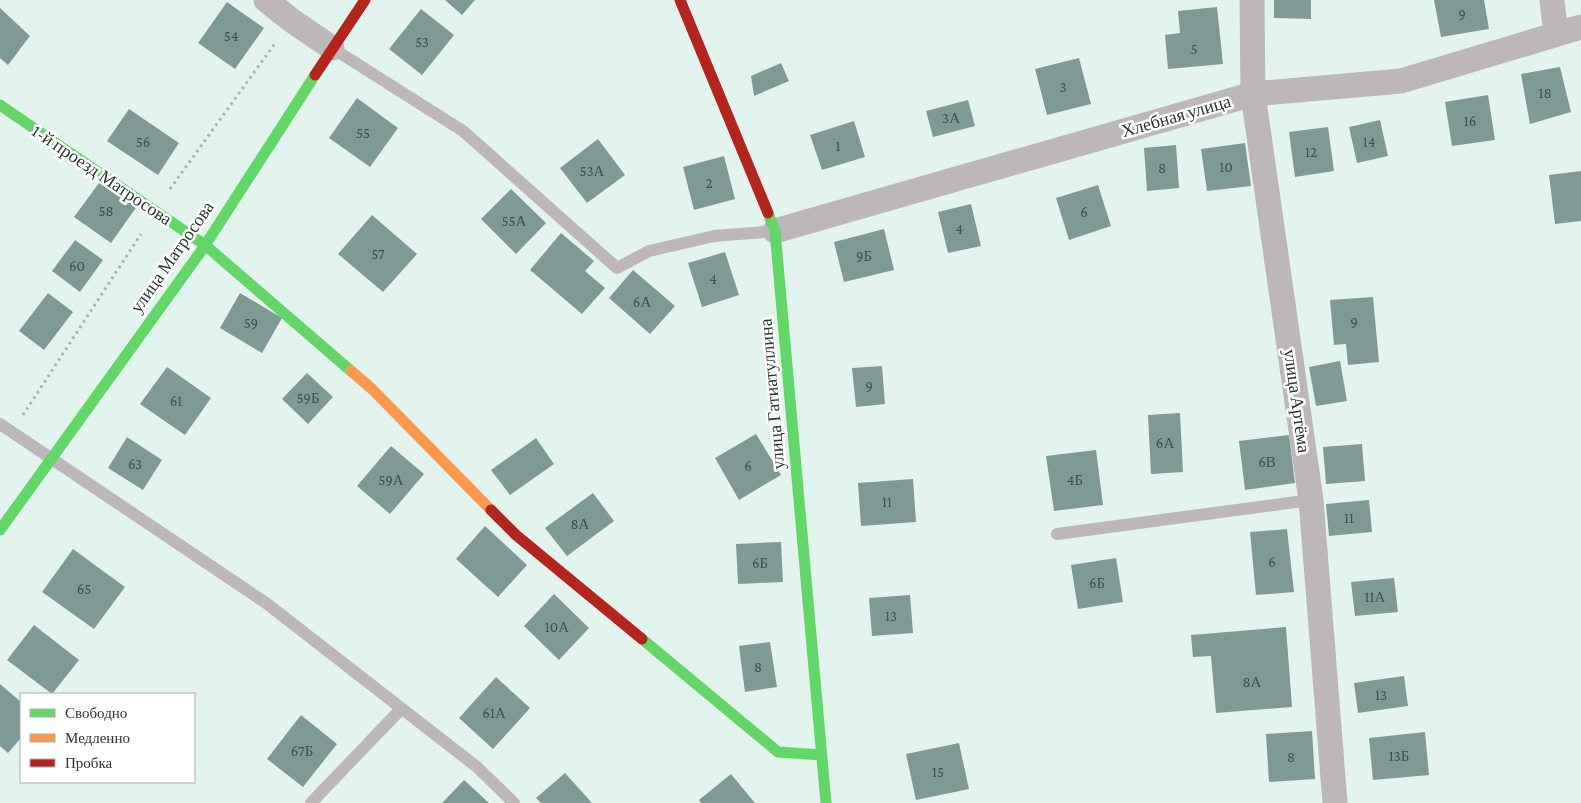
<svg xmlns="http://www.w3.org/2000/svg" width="1581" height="803" viewBox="0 0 1581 803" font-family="'Crimson Pro',serif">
  <rect width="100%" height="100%" fill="#e3f4ef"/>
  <path fill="#7f9a94" d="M 445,0 L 475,0 L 462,15 Z
    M 1274,0 L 1311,0 L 1311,19 L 1274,18 Z
    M 1434,0 L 1484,0 L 1489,29 L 1441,37 Z
    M 227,2 L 264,28 L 235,69 L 198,43 Z
    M 1217,7 L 1223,64 L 1168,69 L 1165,35 L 1180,33 L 1178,11 Z
    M 0,8 L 30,36 L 8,65 L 0,58 Z
    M 421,9 L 454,35 L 422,75 L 389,49 Z
    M 1079,58 L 1091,104 L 1047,115 L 1035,69 Z
    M 781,63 L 789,81 L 754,96 L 751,76 Z
    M 1560,67 L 1571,112 L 1530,124 L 1521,74 Z
    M 1488,95 L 1495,140 L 1452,146 L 1445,102 Z
    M 357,98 L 398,128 L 370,167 L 329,138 Z
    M 968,100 L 975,126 L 933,137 L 926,111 Z
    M 129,109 L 179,143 L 158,175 L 107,141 Z
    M 1380,120 L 1388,156 L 1357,163 L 1349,127 Z
    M 854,121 L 865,157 L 822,170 L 810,135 Z
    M 1328,127 L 1334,171 L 1295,177 L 1289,132 Z
    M 598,139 L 625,175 L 587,203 L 560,168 Z
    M 1245,143 L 1251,186 L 1207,191 L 1201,149 Z
    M 1176,145 L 1179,188 L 1147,191 L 1144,148 Z
    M 724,156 L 735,199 L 694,210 L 683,167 Z
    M 1581,171 L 1581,221 L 1555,224 L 1549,175 Z
    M 102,179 L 138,205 L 111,243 L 74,217 Z
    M 1098,185 L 1111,226 L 1069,240 L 1056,198 Z
    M 511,189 L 546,223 L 516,254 L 481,219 Z
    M 971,204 L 981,246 L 948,253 L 938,212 Z
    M 372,215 L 417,254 L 383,292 L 338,254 Z
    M 884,229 L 894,270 L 844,282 L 834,242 Z
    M 561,233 L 594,261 L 585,271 L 605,288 L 582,314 L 530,270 Z
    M 75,240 L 103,260 L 80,292 L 52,271 Z
    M 725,252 L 739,295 L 702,307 L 688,263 Z
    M 633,270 L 675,306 L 650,334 L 609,298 Z
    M 48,293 L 73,312 L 44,350 L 19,331 Z
    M 240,293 L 282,318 L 262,353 L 220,328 Z
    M 1373,297 L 1379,362 L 1348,365 L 1346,344 L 1334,345 L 1330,300 Z
    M 1340,361 L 1347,401 L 1316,406 L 1309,367 Z
    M 882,366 L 885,404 L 856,407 L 852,368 Z
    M 167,367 L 211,398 L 185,435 L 140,404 Z
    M 307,373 L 333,397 L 308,424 L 282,399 Z
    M 1180,413 L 1183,472 L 1151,474 L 1148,415 Z
    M 756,434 L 781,475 L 739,500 L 715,458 Z
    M 1289,435 L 1295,483 L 1245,490 L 1239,441 Z
    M 127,437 L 162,460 L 143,490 L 108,468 Z
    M 536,438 L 554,464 L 510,495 L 491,470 Z
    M 1362,444 L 1365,481 L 1326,484 L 1323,447 Z
    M 391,446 L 424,474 L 390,514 L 357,486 Z
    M 1096,450 L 1103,505 L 1054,511 L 1046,456 Z
    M 913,479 L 916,522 L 861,526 L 858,483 Z
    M 593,493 L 614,521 L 567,556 L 545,528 Z
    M 1369,500 L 1372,532 L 1329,536 L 1326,504 Z
    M 485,526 L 527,565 L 498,597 L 456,559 Z
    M 1287,529 L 1294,592 L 1256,595 L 1250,532 Z
    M 781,542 L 783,582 L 738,584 L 736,544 Z
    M 73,549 L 125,587 L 94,629 L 42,592 Z
    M 1116,558 L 1123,602 L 1078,609 L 1071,565 Z
    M 1394,578 L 1398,612 L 1355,616 L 1351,582 Z
    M 554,594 L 589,628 L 559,660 L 524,626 Z
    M 910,595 L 913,633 L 872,636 L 869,598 Z
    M 34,625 L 79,660 L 52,694 L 7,660 Z
    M 1286,627 L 1292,707 L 1216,713 L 1211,656 L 1193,657 L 1191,635 Z
    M 770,642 L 777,687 L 745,692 L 739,646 Z
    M 1404,676 L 1408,706 L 1358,713 L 1354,683 Z
    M 496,677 L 530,708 L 493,749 L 459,718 Z
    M 0,684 L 21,702 L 21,738 L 8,753 L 0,746 Z
    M 301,715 L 337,744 L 303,787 L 267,759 Z
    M 1312,731 L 1315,779 L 1269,782 L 1266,734 Z
    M 1425,732 L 1429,775 L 1373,780 L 1369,738 Z
    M 959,743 L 969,789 L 916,800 L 906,754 Z
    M 565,773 L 592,803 L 541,803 L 536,798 Z
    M 731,774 L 755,803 L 701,803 L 699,800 Z
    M 464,780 L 489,803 L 442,803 Z"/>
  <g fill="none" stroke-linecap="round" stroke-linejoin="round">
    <path stroke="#adadad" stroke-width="3" stroke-dasharray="2.5 4" stroke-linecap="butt" d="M 170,189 L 276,42
      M 23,415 L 141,234"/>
    <path stroke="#beb7b9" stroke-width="12" d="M 332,48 L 463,131 L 617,268 L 649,251 L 714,236 L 775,231
      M 0,424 L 266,603 L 477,767 L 514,803
      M 1057,534 L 1311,500
      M 311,803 L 400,710"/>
    <path stroke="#beb7b9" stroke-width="25" d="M 266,0 L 291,20 L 332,48
      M 1252,0 L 1253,94 L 1311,500 L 1335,803
      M 1552,0 L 1556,34
      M 775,231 L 1253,94 L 1401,81 L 1581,27"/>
    <path stroke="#63d668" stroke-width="11" d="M 0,105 L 205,245 L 351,371
      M 768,213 L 775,231 L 826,803
      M 0,530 L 204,247 L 315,75
      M 642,639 L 778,752 L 822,755"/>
    <path stroke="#ff974d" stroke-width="11" d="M 351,371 L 372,389 L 491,510"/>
    <path stroke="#b3261e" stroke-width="11" d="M 680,0 L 768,213
      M 315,75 L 365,0
      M 491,510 L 516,535 L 642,639"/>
  </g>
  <g text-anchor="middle" stroke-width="5" stroke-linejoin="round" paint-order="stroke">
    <g font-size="15" fill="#3f4f4b">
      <text x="1462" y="19">9</text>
      <text x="231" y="41">54</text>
      <text x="422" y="47">53</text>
      <text x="1194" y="54">5</text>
      <text x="1063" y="92">3</text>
      <text x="1545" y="98">18</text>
      <text x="951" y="123">3А</text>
      <text x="1470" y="126">16</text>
      <text x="363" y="138">55</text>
      <text x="143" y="147">56</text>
      <text x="1369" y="147">14</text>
      <text x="838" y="151">1</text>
      <text x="1311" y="157">12</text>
      <text x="1226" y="172">10</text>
      <text x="1162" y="173">8</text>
      <text x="592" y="176">53А</text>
      <text x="709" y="188">2</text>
      <text x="106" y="216">58</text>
      <text x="1084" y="217">6</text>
      <text x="514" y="226">55А</text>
      <text x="959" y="234">4</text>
      <text x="378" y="259">57</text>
      <text x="864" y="261">9Б</text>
      <text x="77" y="271">60</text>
      <text x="713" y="284">4</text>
      <text x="642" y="307">6А</text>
      <text x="1354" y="327">9</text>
      <text x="251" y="328">59</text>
      <text x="869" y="391">9</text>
      <text x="308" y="403">59Б</text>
      <text x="176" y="406">61</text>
      <text x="1165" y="448">6А</text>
      <text x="1267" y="467">6В</text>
      <text x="135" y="469">63</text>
      <text x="748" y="471">6</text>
      <text x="391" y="485">59А</text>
      <text x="1075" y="485">4Б</text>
      <text x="887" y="507">11</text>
      <text x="1349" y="523">11</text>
      <text x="580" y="529">8А</text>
      <text x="1272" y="567">6</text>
      <text x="760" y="568">6Б</text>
      <text x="1097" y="588">6Б</text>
      <text x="84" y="594">65</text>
      <text x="1375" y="602">11А</text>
      <text x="891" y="621">13</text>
      <text x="557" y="632">10А</text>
      <text x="758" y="672">8</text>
      <text x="1252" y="687">8А</text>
      <text x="1381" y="700">13</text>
      <text x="494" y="718">61А</text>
      <text x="302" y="756">67Б</text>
      <text x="1399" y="761">13Б</text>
      <text x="1291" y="762">8</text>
      <text x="938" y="777">15</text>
    </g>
    <g font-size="18" fill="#2a3633" stroke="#fff">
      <text transform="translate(1176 116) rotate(-16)" y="6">Хлебная улица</text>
      <text transform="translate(102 175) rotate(34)" y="6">1-й проезд Матросова</text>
      <text transform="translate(172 257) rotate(-55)" y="6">улица Матросова</text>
      <text transform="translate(772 394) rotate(-95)" y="6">улица Гатиатуллина</text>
      <text transform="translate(1297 401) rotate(82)" y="6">улица Артёма</text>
    </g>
  </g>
  <rect x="20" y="693" width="175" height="90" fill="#ffffff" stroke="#aaafad"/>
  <rect x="30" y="709" width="25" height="8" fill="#63d668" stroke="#aaafad"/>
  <text x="65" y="718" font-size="15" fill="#2a3633">Свободно</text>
  <rect x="30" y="734" width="25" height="8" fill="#ff974d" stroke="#aaafad"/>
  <text x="65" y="743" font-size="15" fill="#2a3633">Медленно</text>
  <rect x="30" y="759" width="25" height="8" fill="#b3261e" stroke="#aaafad"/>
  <text x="65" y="768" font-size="15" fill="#2a3633">Пробка</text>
</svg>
